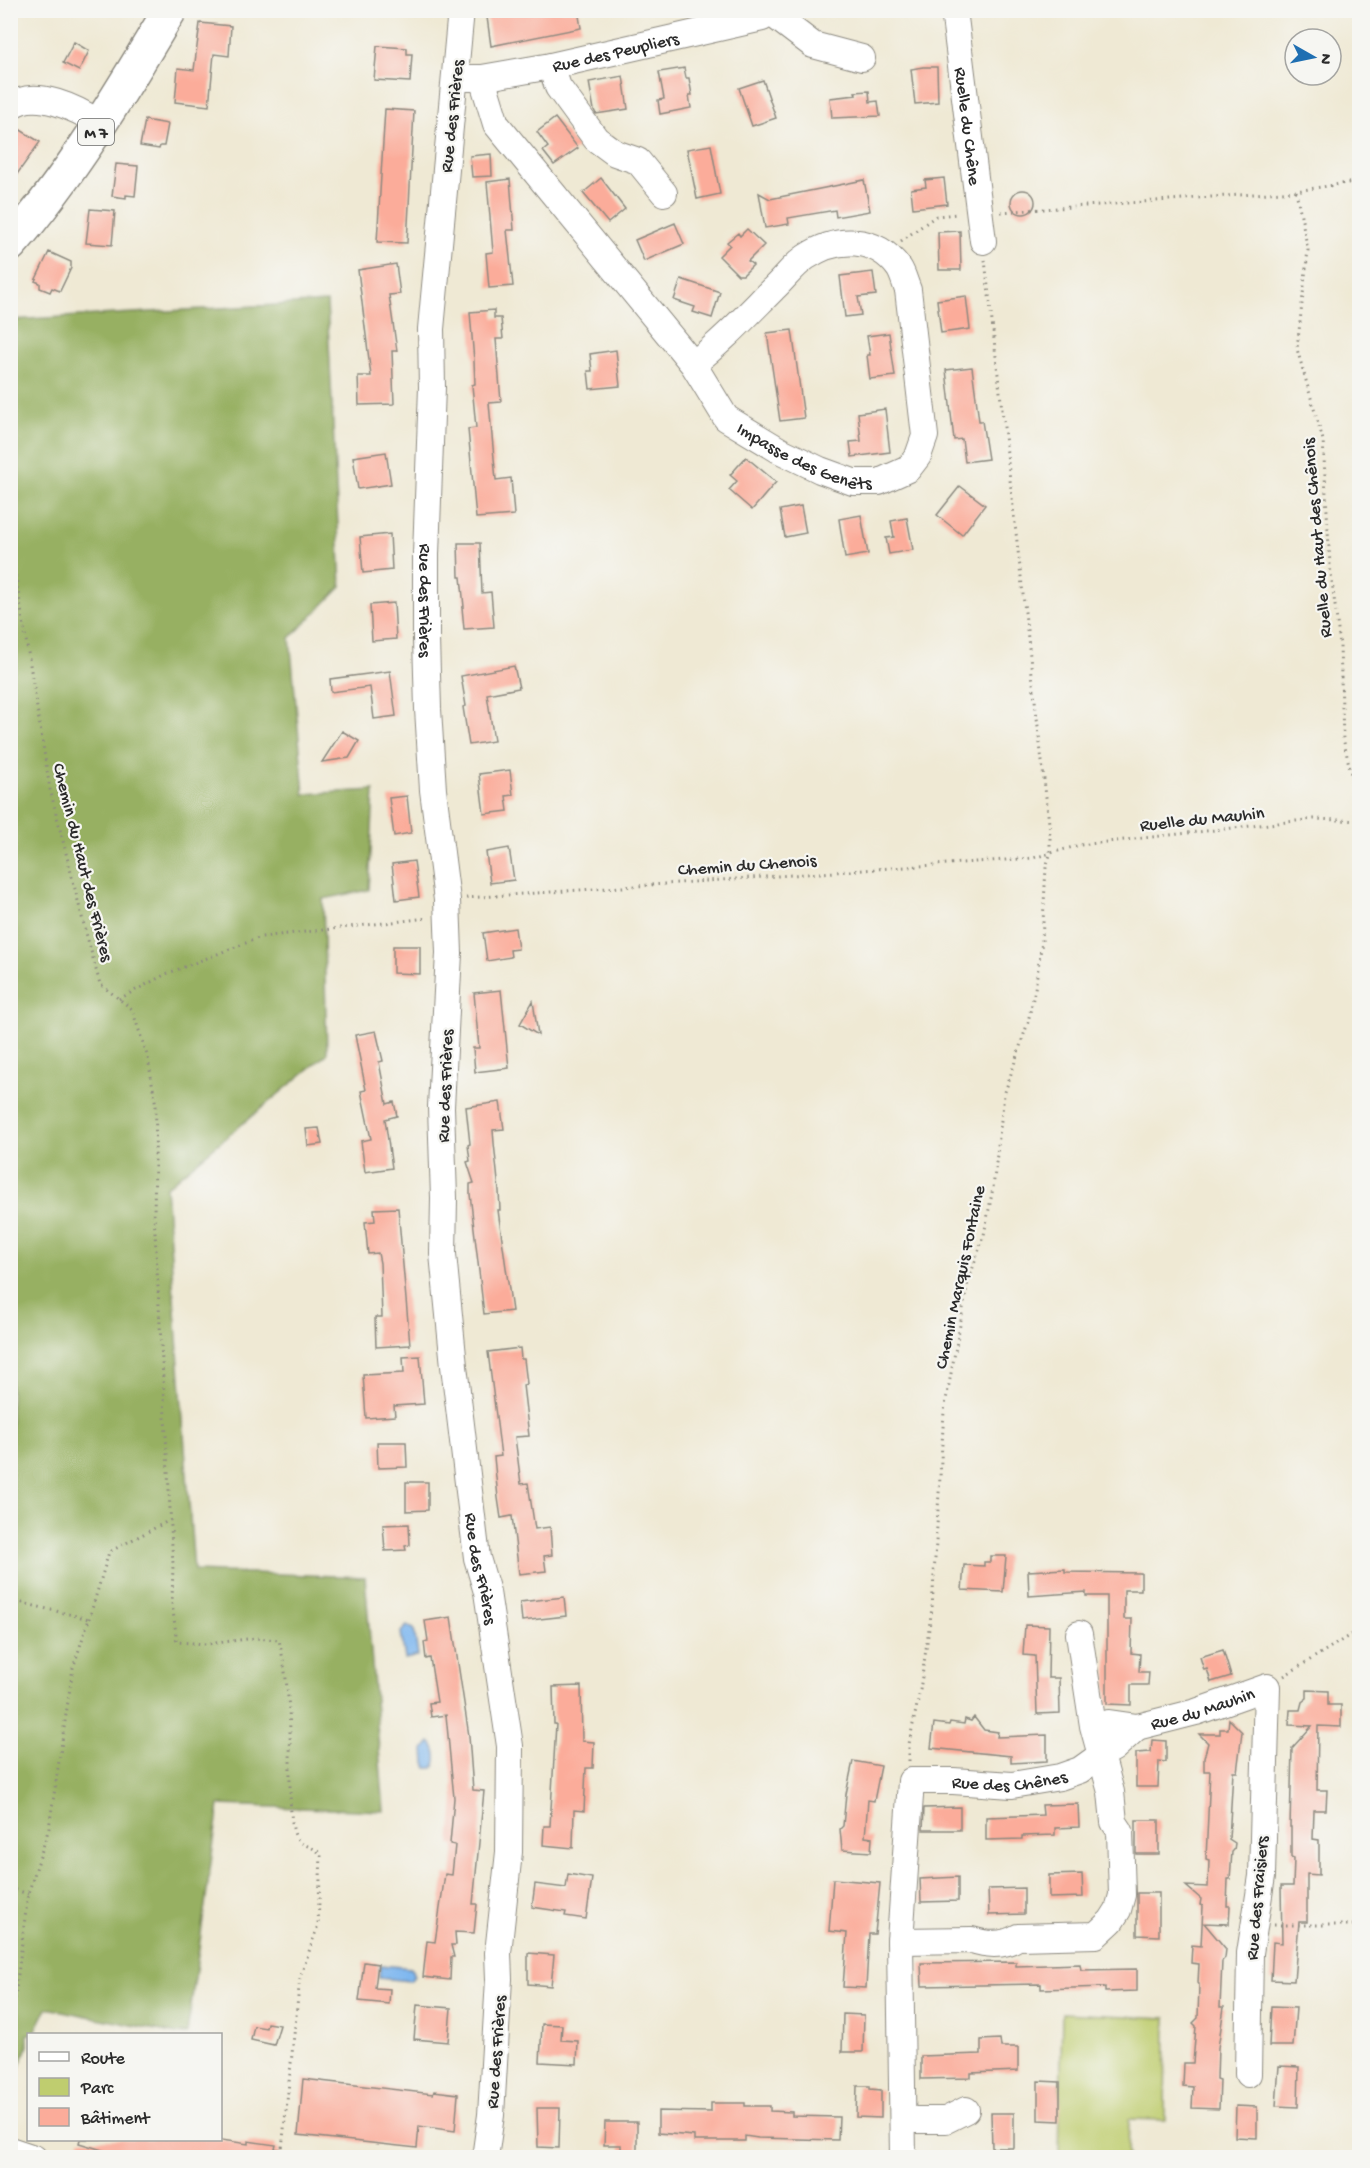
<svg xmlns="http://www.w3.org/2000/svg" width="1370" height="2168" viewBox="0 0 1370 2168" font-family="'Gochi Hand',sans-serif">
  <rect width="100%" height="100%" fill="#f6f6f2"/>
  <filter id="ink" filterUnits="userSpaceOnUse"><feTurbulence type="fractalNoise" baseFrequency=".0167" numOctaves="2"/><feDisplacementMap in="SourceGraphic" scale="12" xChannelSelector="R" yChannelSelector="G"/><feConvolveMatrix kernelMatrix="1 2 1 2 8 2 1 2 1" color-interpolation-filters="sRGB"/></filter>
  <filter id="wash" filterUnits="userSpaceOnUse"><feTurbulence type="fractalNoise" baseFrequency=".008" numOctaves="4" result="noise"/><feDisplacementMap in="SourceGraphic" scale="24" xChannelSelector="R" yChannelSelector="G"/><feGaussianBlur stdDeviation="1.35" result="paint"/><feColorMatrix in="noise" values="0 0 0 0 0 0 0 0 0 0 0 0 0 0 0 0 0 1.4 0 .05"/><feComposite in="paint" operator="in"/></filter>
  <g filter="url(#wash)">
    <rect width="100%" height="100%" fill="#efe9d4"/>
    <path fill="#bfcd6f" stroke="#757c4d" stroke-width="1.5" d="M 1062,2013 L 1166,2018 L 1165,2120 L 1129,2119 L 1128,2157 L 1059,2158 Z"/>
    <path fill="#97b062" stroke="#616e46" stroke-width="1.5" d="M 327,302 L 341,587 L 290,638 L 304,794 L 374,790 L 369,890 L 323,899 L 327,1054 L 166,1187 L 194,1571 L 365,1577 L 384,1811 L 219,1805 L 187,2034 L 177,2034 L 47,2008 L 34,2034 L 28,2034 L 28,2047 L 11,2084 L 11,320 Z"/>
    <path fill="#7fb7ef" stroke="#55718d" stroke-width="1.5" d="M 407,1626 L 414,1629 L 418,1656 L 405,1659 L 401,1632 Z
      M 430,1742 C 436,1747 439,1760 433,1768 L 427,1768 L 425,1763 L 424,1749 Z
      M 380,1965 L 411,1968 L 414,1976 L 410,1981 L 379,1978 Z"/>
    <g id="blocks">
      <path fill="#fbac9a" d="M 486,10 L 578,10 L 581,28 L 491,46 Z
        M 200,23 L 231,26 L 229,56 L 214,54 L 209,106 L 175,102 L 178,68 L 194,70 Z
        M 74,42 L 89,51 L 79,71 L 63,63 Z
        M 377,46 L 407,48 L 407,54 L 412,54 L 410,82 L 374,80 Z
        M 923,67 L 937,67 L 938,102 L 915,104 L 911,69 Z
        M 684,68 L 686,78 L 689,78 L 692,95 L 689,95 L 691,108 L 660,114 L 658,100 L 664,99 L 659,72 Z
        M 623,76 L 628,109 L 596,114 L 594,110 L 589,82 Z
        M 763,80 L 776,118 L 752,126 L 739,88 Z
        M 869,91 L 870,102 L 878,101 L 880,116 L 832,118 L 830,98 L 856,95 L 855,92 Z
        M 385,109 L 414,111 L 407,243 L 377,242 Z
        M 555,118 L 578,148 L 554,165 L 543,151 L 548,147 L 537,132 Z
        M 145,120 L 168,124 L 164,146 L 160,146 L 159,149 L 140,146 Z
        M 19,129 L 40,142 L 10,184 L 10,141 Z
        M 711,145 L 720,194 L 697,199 L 687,149 Z
        M 491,154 L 492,176 L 472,177 L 470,156 Z
        M 116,164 L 138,166 L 135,196 L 126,195 L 126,198 L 112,196 Z
        M 601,178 L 625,209 L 608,223 L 583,193 Z
        M 944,178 L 947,204 L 913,208 L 911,189 L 926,187 L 925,180 Z
        M 510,179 L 514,230 L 507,230 L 513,286 L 489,288 L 486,253 L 493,252 L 487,182 Z
        M 864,180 L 870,211 L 836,217 L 835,210 L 788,218 L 789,224 L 765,228 L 759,193 L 770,199 Z
        M1011 202a12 12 0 1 1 24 0a12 12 0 1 1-24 0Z
        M 90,209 L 115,211 L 112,245 L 86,243 Z
        M 675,223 L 684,244 L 644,261 L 635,240 Z
        M 747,229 L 764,245 L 748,261 L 753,265 L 743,275 L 738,275 L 719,256 L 730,245 L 727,242 L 738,233 L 740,236 Z
        M 960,231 L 961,270 L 939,270 L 938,232 Z
        M 49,252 L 71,262 L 71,268 L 60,291 L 52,288 L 50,292 L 40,288 L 40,283 L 35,281 Z
        M 396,264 L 400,294 L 389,295 L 397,351 L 392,351 L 394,404 L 359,405 L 358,376 L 371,376 L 358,270 Z
        M 873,272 L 876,295 L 858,297 L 861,315 L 845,317 L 840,276 Z
        M 681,279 L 720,292 L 712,318 L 693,312 L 695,307 L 674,300 Z
        M 966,296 L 970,329 L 941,333 L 937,300 Z
        M 494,310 L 494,318 L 501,318 L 503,339 L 496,339 L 501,402 L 489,403 L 496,480 L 511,478 L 514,515 L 476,518 L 468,429 L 476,428 L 472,385 L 475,384 L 474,361 L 470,312 Z
        M 792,330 L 804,418 L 780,421 L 767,333 Z
        M 889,333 L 895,376 L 870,379 L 867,355 L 870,355 L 867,336 Z
        M 616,350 L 620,386 L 590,389 L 588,371 L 592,371 L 590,354 Z
        M 972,367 L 979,421 L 982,421 L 988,459 L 965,462 L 962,439 L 954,440 L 946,370 Z
        M 885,409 L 890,452 L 852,457 L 850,442 L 861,441 L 858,413 Z
        M 386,452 L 391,484 L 358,489 L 353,457 Z
        M 746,457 L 776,482 L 752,510 L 729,490 L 737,481 L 730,475 Z
        M 960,486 L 985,505 L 962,535 L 937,515 Z
        M 801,506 L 806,533 L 785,537 L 780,510 Z
        M 861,515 L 868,554 L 845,558 L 839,519 Z
        M 907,518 L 913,550 L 889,554 L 886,538 L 894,537 L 891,521 Z
        M 390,534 L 392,570 L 363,573 L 360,537 Z
        M 458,543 L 480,543 L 482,593 L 491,592 L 494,627 L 464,629 L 462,607 L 464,607 L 461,577 L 459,577 Z
        M 394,603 L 396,639 L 372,641 L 370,605 Z
        M 514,666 L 519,688 L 487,694 L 494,741 L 469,745 L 463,707 L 466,706 L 461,676 Z
        M 390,671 L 396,716 L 374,719 L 370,687 L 331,692 L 330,679 Z
        M 342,731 L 359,741 L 349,758 L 322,762 Z
        M 510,770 L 513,795 L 506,796 L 508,811 L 484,814 L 479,774 Z
        M 407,796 L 411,833 L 394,836 L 389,798 Z
        M 509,848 L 514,880 L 490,883 L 486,852 Z
        M 414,861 L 419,897 L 396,900 L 392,864 Z
        M 515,928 L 518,949 L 510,950 L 511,957 L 487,961 L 483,933 Z
        M 393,946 L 420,946 L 420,974 L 393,973 Z
        M 501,990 L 509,1068 L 475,1072 L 473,1048 L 479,1048 L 474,993 Z
        M 533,1001 L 538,1035 L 520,1024 Z
        M 376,1031 L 383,1061 L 379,1062 L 387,1104 L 394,1102 L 397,1116 L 385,1119 L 392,1168 L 365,1172 L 361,1141 L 371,1139 L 361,1091 L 366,1090 L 355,1035 Z
        M 500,1102 L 504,1129 L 493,1130 L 494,1143 L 499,1191 L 500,1210 L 498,1210 L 512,1311 L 484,1314 L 470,1194 L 470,1184 L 474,1183 L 467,1162 L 470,1161 L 468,1145 L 470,1144 L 466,1107 Z
        M 319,1128 L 322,1144 L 308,1146 L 306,1129 Z
        M 398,1208 L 410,1345 L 376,1347 L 375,1317 L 382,1317 L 380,1263 L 378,1253 L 368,1254 L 365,1222 L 375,1221 L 374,1209 Z
        M 520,1348 L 521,1359 L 524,1359 L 527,1384 L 523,1385 L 529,1436 L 515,1437 L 521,1484 L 528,1483 L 535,1529 L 550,1527 L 552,1555 L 544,1556 L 546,1571 L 519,1574 L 512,1516 L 501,1518 L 498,1498 L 494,1457 L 501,1456 L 488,1352 Z
        M 420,1356 L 424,1404 L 394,1406 L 395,1416 L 366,1418 L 363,1375 L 404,1373 L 403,1357 Z
        M 377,1442 L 406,1442 L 407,1467 L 378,1468 Z
        M 406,1482 L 428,1482 L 428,1510 L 406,1511 Z
        M 409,1524 L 410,1545 L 405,1546 L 406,1550 L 385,1551 L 383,1525 Z
        M 990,1556 L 1006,1556 L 1003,1592 L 962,1590 L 964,1565 L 984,1566 L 984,1562 L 990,1562 Z
        M 1065,1569 L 1065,1572 L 1141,1573 L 1141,1590 L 1124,1590 L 1124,1619 L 1132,1619 L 1131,1653 L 1140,1654 L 1139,1672 L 1149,1672 L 1148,1685 L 1131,1685 L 1131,1705 L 1107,1704 L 1107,1596 L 1086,1596 L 1086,1592 L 1029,1596 L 1028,1571 Z
        M 564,1597 L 566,1616 L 522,1621 L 520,1602 Z
        M 451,1617 L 469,1736 L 473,1790 L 484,1791 L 473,1904 L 477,1904 L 474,1933 L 455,1932 L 456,1945 L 451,1945 L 454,1957 L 451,1957 L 450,1980 L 423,1977 L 427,1941 L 435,1942 L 445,1874 L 452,1875 L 455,1845 L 450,1844 L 454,1798 L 446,1715 L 431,1717 L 429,1703 L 437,1702 L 430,1658 L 426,1659 L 424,1642 L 428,1641 L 425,1621 Z
        M 1025,1625 L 1049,1626 L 1048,1678 L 1059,1678 L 1060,1713 L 1037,1714 L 1035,1656 L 1023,1655 Z
        M 1223,1650 L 1231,1676 L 1211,1682 L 1207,1669 L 1204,1670 L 1200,1657 Z
        M 581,1686 L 582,1741 L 594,1742 L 593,1768 L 586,1768 L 584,1811 L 574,1810 L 573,1848 L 543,1845 L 544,1826 L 550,1826 L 556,1724 L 554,1724 L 553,1687 Z
        M 1307,1690 L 1328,1691 L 1328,1705 L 1341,1705 L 1341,1727 L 1318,1726 L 1317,1790 L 1327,1790 L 1326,1810 L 1314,1810 L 1313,1839 L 1319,1840 L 1319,1875 L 1307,1874 L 1307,1922 L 1299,1922 L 1294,1981 L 1271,1980 L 1273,1942 L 1282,1943 L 1281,1886 L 1293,1886 L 1294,1858 L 1291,1857 L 1291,1827 L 1290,1827 L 1292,1748 L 1312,1726 L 1289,1725 L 1290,1710 L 1300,1710 L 1302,1702 L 1307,1698 Z
        M 974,1717 L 984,1730 L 998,1732 L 997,1737 L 1047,1735 L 1047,1761 L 1011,1763 L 1011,1756 L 931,1748 L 934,1723 L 949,1725 L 950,1722 L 964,1724 L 965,1719 L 971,1721 Z
        M 1229,1719 L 1242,1732 L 1237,1772 L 1233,1772 L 1229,1839 L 1235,1843 L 1234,1850 L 1232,1852 L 1230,1879 L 1228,1879 L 1227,1906 L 1230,1906 L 1229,1924 L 1204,1923 L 1226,1949 L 1225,1958 L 1222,1961 L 1220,2007 L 1224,2007 L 1218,2048 L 1217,2079 L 1220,2080 L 1219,2109 L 1192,2108 L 1193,2087 L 1183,2086 L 1184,2063 L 1193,2063 L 1196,2026 L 1193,2023 L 1198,2018 L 1199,1984 L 1198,1983 L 1199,1964 L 1191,1963 L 1192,1945 L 1201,1946 L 1203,1906 L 1200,1905 L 1201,1899 L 1186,1886 L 1208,1887 L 1209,1860 L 1206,1859 L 1210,1771 L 1204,1771 L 1204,1758 L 1208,1743 L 1199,1734 L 1220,1734 L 1220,1729 L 1228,1729 Z
        M 1152,1740 L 1166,1741 L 1166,1762 L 1159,1761 L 1158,1787 L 1136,1787 L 1136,1753 L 1151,1752 Z
        M 853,1761 L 881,1766 L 874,1801 L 868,1800 L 865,1837 L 872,1838 L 871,1852 L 842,1850 L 840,1829 L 843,1826 L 846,1794 Z
        M 1078,1804 L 1079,1827 L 1055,1828 L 1055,1835 L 1022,1836 L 1022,1839 L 986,1840 L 986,1817 L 1043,1815 L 1042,1805 Z
        M 960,1807 L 960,1830 L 923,1830 L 924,1808 Z
        M 1136,1820 L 1159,1820 L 1159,1854 L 1136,1854 Z
        M 568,1874 L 592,1878 L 586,1919 L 565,1916 L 566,1912 L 532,1907 L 535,1884 L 566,1888 Z
        M 1082,1874 L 1083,1897 L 1049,1898 L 1049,1875 Z
        M 958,1877 L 958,1901 L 921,1902 L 920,1879 Z
        M 833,1879 L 880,1883 L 875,1934 L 869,1934 L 866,1988 L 843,1987 L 847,1933 L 829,1931 Z
        M 1024,1888 L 1024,1914 L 989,1915 L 988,1889 Z
        M 1137,1893 L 1159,1893 L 1159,1936 L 1137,1935 Z
        M 528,1953 L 554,1955 L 551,1986 L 528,1984 Z
        M 364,1962 L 378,1964 L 375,1988 L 390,1989 L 389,2004 L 359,2001 Z
        M 1016,1962 L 1016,1966 L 1080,1964 L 1081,1970 L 1137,1969 L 1137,1991 L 1105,1992 L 1105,1987 L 1041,1989 L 1041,1984 L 922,1986 L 921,1963 Z
        M 417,2005 L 451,2008 L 448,2042 L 414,2039 Z
        M 1271,2007 L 1296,2008 L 1293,2046 L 1269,2046 Z
        M 843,2014 L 864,2015 L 863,2052 L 842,2052 Z
        M 267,2023 L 280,2025 L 274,2045 L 251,2040 L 254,2026 L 266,2028 Z
        M 542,2024 L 562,2025 L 561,2040 L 578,2041 L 577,2064 L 540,2062 Z
        M 1000,2039 L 1001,2047 L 1018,2047 L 1018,2071 L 971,2073 L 971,2078 L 921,2079 L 921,2056 L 981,2054 L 981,2040 Z
        M 1279,2066 L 1299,2067 L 1298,2107 L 1276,2106 Z
        M 303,2079 L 433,2094 L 434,2091 L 458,2094 L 455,2131 L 419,2126 L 417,2148 L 298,2135 Z
        M 1038,2081 L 1060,2082 L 1060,2121 L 1038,2120 Z
        M 857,2086 L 870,2086 L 870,2089 L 881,2090 L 881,2118 L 856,2117 Z
        M 711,2103 L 745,2103 L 745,2106 L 770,2106 L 770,2111 L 792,2112 L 792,2116 L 839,2117 L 838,2140 L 758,2138 L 745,2136 L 745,2141 L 694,2141 L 694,2136 L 658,2133 L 658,2111 L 711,2112 Z
        M 1236,2106 L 1257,2107 L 1257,2138 L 1235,2137 Z
        M 537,2108 L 560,2108 L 559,2148 L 538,2147 Z
        M 991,2113 L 1014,2113 L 1014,2148 L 992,2148 Z
        M 605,2122 L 637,2122 L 637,2151 L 621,2151 L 621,2145 L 604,2145 Z
        M 80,2139 L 215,2139 L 248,2144 L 248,2141 L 276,2145 L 275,2149 L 280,2149 L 279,2157 L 118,2157 L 119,2155 L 79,2143 Z"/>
    </g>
  </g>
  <g filter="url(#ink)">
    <use href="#blocks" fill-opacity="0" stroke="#8d8a80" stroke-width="1.5"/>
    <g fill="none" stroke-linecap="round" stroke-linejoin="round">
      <g stroke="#8d8a80" stroke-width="28">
        <g id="minor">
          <path id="s1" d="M 461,10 L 431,329 L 432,387 L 426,555 L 426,639 L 428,709 L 433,790 L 447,900 L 449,953 L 441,1107 L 444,1198 L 443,1254 L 454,1366 L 477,1558 L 487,1592 L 510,1746 L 509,1852 L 498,1953 L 499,1979 L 491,2115 L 485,2158"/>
          <path id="s2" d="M 954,10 L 983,241"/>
          <path d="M 771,13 L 813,45 L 862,58"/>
          <path d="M 551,66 L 558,87 L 596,139 L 615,153 L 638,161 L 664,193"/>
          <path id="s3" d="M 465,78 L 482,78 L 551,66 L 762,18 L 772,10"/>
          <path id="s4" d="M 482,78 L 496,124 L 693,364 L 726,418 L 779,450 L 820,470 L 853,482 L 879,482 L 908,469 L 918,456 L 925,436 L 908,290 C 905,283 903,274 899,268 C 876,236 837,236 806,257 C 794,265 784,279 773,289 C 747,315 722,342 693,364"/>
          <path d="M 10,107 C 34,86 79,110 101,124"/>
          <path id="s5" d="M 1095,1730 L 1109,1723 L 1137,1727 L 1196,1712 L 1267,1687 L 1262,1876 L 1250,1953 L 1248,2074"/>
          <path d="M 900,1941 L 972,1940 C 987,1945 1004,1946 1018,1937 L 1096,1935 L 1111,1921 L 1118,1910 L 1122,1895 L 1120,1831 L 1114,1822 L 1111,1792 L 1093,1726 L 1079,1634"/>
          <path d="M 903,2120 L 946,2120 L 966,2110"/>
          <path d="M 10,2150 L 34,2158"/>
          <path id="s6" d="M 903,2158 L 900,1941 L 911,1781 L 953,1781 L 1012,1785 L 1060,1777 L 1080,1770 L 1101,1755 L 1114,1748 L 1137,1727"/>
        </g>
      </g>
      <g stroke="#8d8a80" stroke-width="36">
        <path id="major" d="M 10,245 C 73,173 121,92 170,10"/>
      </g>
      <path stroke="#8d8a80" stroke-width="3" stroke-dasharray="1.5 4.5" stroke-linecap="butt" d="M 1296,191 L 1308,250 L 1297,349 L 1323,440 L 1330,565 L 1340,646 L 1343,738 L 1360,814
        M 1001,212 L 1296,191 L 1360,181
        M 901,241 L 936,216 L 958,214
        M 10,540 L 50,789 L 85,929 L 100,984 L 132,1009 L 148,1058 L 156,1106 L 154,1214 L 173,1564 L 172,1603 L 177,1642 L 207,1644 L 255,1638 L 279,1640 C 286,1670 289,1701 290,1731 C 291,1752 287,1822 296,1837 C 302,1847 315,1846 321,1855 L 318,1925 L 300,1978 L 281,2158
        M 10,606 L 21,605
        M 466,898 L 1033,858 L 1080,845 L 1314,819 L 1360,821
        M 119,999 L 166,974 L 261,937 L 428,918
        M 10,1600 L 89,1619 L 73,1668 L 49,1828 L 28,1894 L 10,2038
        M 89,1619 L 109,1552 L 170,1520
        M 1284,1676 L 1360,1629
        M 909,1761 L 909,1744 L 920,1690 L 932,1608 L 944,1411 L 968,1282 L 984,1235 L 993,1188 L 1004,1095 L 1028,1022 L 1035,989 L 1042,941 L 1046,867 L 1050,855 L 1050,832 L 985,260
        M 10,1888 L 28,1894
        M 1274,1925 L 1360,1925"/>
      <use href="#minor" stroke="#fff" stroke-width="26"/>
      <use href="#major" stroke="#fff" stroke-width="33"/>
    </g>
  </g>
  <g text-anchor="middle" stroke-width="4.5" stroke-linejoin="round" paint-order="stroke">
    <rect fill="#f6f6f2" stroke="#686867" stroke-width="1.5" x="78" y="119" width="36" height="26" rx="4.5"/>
    <g font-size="16" font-weight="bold" fill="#2b2b2b">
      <text x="96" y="138">M 7</text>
    </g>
    <g font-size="18" fill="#2b2b2b" stroke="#f6f6f2">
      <text dy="6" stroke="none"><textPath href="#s3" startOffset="153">Rue des Peupliers</textPath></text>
      <text transform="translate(451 116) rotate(-84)" y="6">Rue des Frières</text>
      <text dy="6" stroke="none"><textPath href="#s2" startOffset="117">Ruelle du Chêne</textPath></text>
      <text dy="6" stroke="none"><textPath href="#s4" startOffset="510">Impasse des Genêts</textPath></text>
      <text transform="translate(1316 538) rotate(-95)" y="6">Ruelle du Haut des Chênois</text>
      <text dy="6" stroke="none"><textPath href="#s1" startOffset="592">Rue des Frières</textPath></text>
      <text transform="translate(1202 818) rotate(-6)" y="6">Ruelle du Mauhin</text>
      <text transform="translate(84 862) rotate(76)" y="6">Chemin du Haut des Frières</text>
      <text transform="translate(747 864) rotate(-4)" y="6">Chemin du Chenois</text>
      <text transform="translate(444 1086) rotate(-88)" y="6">Rue des Frières</text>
      <text transform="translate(959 1277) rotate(-78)" y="6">Chemin Marquis Fontaine</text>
      <text dy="6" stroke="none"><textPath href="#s1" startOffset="1564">Rue des Frières</textPath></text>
      <text dy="6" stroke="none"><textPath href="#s5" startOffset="112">Rue du Mauhin</textPath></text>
      <text dy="6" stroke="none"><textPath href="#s6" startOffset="476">Rue des Chênes</textPath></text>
      <text transform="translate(1256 1898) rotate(-85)" y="6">Rue des Fraisiers</text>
      <text transform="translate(495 2052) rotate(-86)" y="6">Rue des Frières</text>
    </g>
  </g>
  <rect width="1370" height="2168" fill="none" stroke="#f6f6f2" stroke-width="36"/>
  <rect x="27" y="2033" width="195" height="108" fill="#f6f6f2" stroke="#a5a5a2" stroke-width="1.5"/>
  <rect x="39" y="2052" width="30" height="9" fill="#ffffff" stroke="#a5a5a2" stroke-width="1.5"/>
  <text x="81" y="2063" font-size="18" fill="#2b2b2b">Route</text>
  <rect x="39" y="2078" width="30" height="18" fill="#bfcd6f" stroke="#a5a5a2" stroke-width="1.5"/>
  <text x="81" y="2093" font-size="18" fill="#2b2b2b">Parc</text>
  <rect x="39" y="2108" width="30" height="18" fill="#fbac9a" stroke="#a5a5a2" stroke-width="1.5"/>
  <text x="81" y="2123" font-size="18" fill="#2b2b2b">Bâtiment</text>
  <g transform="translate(1313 57) rotate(99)"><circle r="28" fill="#f6f6f2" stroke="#a5a5a2" stroke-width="1.5"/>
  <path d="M0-4.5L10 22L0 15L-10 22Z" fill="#1f6fb2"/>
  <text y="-9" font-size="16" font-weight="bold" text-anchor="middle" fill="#2b2b2b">N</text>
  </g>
</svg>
